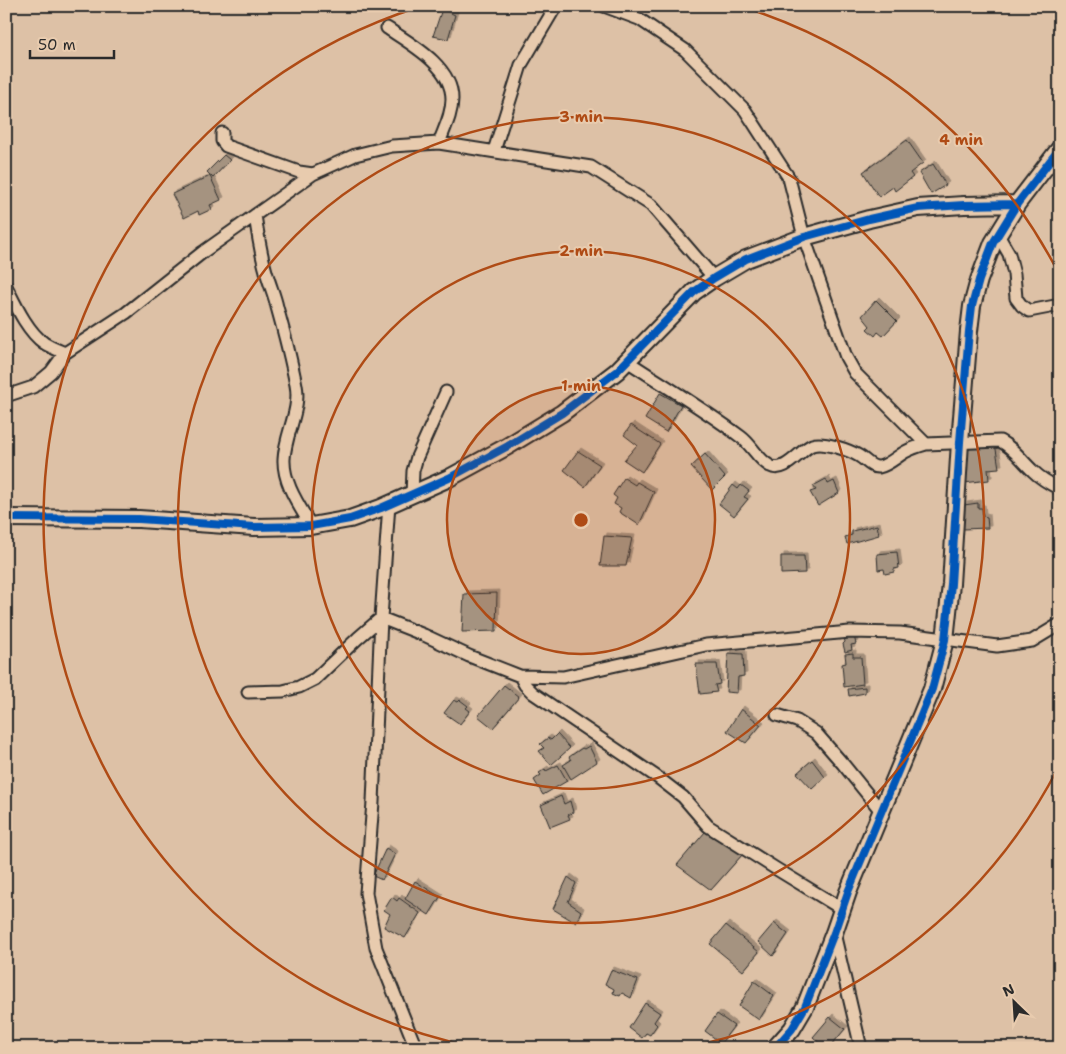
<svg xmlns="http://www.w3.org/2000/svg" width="1066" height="1054" viewBox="0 0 1066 1054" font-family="'Shantell Sans',sans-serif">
  <defs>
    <filter id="shadow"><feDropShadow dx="3" dy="-3" stdDeviation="0" flood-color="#0004"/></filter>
  </defs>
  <rect width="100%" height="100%" fill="#ddc1a6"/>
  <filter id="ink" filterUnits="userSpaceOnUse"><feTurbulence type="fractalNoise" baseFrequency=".02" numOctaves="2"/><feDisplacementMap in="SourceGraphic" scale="10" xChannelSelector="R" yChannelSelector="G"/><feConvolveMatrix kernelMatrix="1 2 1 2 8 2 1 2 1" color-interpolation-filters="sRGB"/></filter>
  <g filter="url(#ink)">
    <path fill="#a59380" stroke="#2b2b2b" filter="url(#shadow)" d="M 442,9 L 455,15 L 448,39 L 433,36 Z
      M 907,140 L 923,163 L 910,173 L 913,177 L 895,191 L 893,187 L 879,197 L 863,172 Z
      M 224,155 L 230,160 L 213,178 L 207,172 Z
      M 933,164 L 946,185 L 931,194 L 919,173 Z
      M 210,176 L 221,200 L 210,205 L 212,209 L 199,215 L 198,211 L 184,218 L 172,194 Z
      M 876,300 L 897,321 L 883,336 L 878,332 L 875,336 L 867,329 L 870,326 L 862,316 Z
      M 660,393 L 681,405 L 666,432 L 645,419 Z
      M 631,425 L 660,444 L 642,472 L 624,460 L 637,445 L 624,435 Z
      M 995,443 L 999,468 L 988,469 L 989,480 L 964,483 L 966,448 Z
      M 578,451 L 600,465 L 585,487 L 564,470 Z
      M 705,454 L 725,477 L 712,490 L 691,467 Z
      M 624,478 L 635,485 L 637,482 L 654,492 L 639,525 L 619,512 L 621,508 L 614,504 L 617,498 L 613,495 Z
      M 826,479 L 828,484 L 834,481 L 839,493 L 818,506 L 810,492 L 816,490 L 813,486 Z
      M 733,485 L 738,489 L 741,485 L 749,491 L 744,497 L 748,499 L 734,516 L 719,504 Z
      M 978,503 L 978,508 L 982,508 L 983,516 L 987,517 L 988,528 L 963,529 L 964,505 Z
      M 877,525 L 879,535 L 847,544 L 845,537 L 852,535 L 852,531 Z
      M 604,536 L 632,538 L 626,566 L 600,566 Z
      M 1060,547 L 1060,571 L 1058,571 L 1055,548 Z
      M 897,552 L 899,568 L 894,569 L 894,572 L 885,574 L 884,569 L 878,570 L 877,554 Z
      M 781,556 L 804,556 L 805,573 L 781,574 Z
      M 497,593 L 496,631 L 462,632 L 464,594 Z
      M 854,636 L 856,644 L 851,645 L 852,650 L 845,652 L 843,644 L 845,642 L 844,638 Z
      M 728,653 L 743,654 L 744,676 L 738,677 L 737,693 L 726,692 Z
      M 853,653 L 853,657 L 861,657 L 863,684 L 844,687 L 842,664 L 846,663 L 845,654 Z
      M 696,664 L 717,664 L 720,684 L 715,685 L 717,692 L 700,694 Z
      M 504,685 L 519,697 L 493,728 L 478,716 Z
      M 865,687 L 865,693 L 849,696 L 848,689 Z
      M 454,700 L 458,702 L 460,700 L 468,706 L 466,708 L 470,711 L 460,724 L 444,713 Z
      M 741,709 L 761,725 L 746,743 L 727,731 Z
      M 557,734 L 570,748 L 551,765 L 539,751 L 544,748 L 540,744 L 548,738 L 551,740 Z
      M 589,746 L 597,762 L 571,779 L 563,765 L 571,760 L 569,757 L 582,748 L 584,749 Z
      M 812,760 L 825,777 L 812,789 L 797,773 Z
      M 558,765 L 567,781 L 543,795 L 534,780 L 541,775 L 539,773 L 545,769 L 546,771 Z
      M 561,796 L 564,804 L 570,801 L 573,812 L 568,815 L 570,819 L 550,827 L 541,805 Z
      M 705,832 L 742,855 L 711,890 L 677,865 Z
      M 386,848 L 395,854 L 382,880 L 373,876 Z
      M 568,877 L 576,883 L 568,902 L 581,911 L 576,923 L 553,909 Z
      M 415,881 L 440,897 L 429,915 L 405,899 Z
      M 392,897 L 397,901 L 399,898 L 420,913 L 405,938 L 384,927 L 390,914 L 384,910 Z
      M 774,923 L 788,934 L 773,956 L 758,942 Z
      M 726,925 L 759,952 L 743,971 L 710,944 Z
      M 611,970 L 638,980 L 631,998 L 622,993 L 620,996 L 613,993 L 614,989 L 605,984 Z
      M 754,981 L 774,996 L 759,1020 L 739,1006 Z
      M 645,1003 L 660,1013 L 654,1022 L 657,1025 L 650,1035 L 646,1033 L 642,1038 L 629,1028 Z
      M 717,1014 L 734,1026 L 721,1043 L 705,1031 Z
      M 830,1017 L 845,1029 L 829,1048 L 825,1048 L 813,1037 Z"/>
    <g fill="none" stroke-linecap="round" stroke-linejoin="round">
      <g stroke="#2b2b2b" stroke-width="15">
        <path id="street" d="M 604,6 L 639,19 L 685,50 L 745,110 L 789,178 L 804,237 L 846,357 L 855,373 L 926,444
          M 387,28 C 411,44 452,66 452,99 C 452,115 444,129 439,143
          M 222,133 L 222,141 L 226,146 L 299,172 L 313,174
          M 494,151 L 521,65 L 556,6
          M 255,215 C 258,236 261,257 268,278 C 271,288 275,297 277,307 C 284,332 291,359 296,385 C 301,410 285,434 284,459 C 283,483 299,505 311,526
          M 998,235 L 1009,254 L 1014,274 L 1016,298 L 1022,306 L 1029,311 L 1060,305
          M 6,286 C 15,304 27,331 44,343 C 50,347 58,350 65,353
          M 627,361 C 665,386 704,409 741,437 C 752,445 758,460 770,466 C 785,474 800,450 812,445 C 823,441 849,450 859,456 C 866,460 871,468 879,467 C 887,466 898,456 905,452 C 912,448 919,446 926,444 L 1000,441 C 1015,449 1020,459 1033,471 C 1041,479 1050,484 1060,489
          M 6,396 L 33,387 L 51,372 L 65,353 L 126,313 L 203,252 L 313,174 L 355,155 L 392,146 L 439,143 L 591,167 L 651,205 L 714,278
          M 412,494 L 413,471 L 417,457 L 446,392
          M 389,504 L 381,618 L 373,802 L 366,893 L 376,948 L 416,1048
          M 520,676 L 563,677 L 706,645 L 850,632 L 900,633 L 997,646 L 1032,641 L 1060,624
          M 248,692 L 283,691 L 299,687 L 315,679 L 358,638 L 381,618 L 424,635 L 469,656 L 520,676 L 525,685 L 533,693 L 657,777 L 683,797 L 708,826 L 778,870 L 842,909
          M 777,715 L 797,721 L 816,733 L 843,764 L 881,811
          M 834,933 L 861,1048"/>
      </g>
      <g stroke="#2b2b2b" stroke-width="20">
        <path id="secondary" d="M 6,518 L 139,519 L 254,527 L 311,526 L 350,519 L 381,508 L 449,478 L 508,446 L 562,413 L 617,371 L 694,292 L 714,278 L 746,259 L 804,237 L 869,219 L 918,208 L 964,205 L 1017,204
          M 775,1048 L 792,1029 L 805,1007 L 834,933 L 848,892 L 932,689 L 945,640 L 951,584 L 960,442 L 969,331 L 972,306 L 979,280 L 993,243 L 1017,204 L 1060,148"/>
      </g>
      <use href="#street" stroke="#e8cbae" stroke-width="11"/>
      <use href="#secondary" stroke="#e8cbae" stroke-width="16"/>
      <g stroke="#e8cbae" stroke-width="11">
        <path id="cycleway" d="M 6,518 L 139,519 L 254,527 L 311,526 L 350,519 L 381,508 L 449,478 L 508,446 L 562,413 L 617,371 L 694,292 L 714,278 L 746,259 L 804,237 L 869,219 L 918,208 L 964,205 L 1017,204
          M 775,1048 L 792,1029 L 805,1007 L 834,933 L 848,892 L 932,689 L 945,640 L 951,584 L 960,442 L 969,331 L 972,306 L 979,280 L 993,243 L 1017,204 L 1060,148"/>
      </g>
      <use href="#cycleway" stroke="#0057b8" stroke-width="8"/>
    </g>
  </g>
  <circle cx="581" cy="520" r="134" fill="#af4b15" fill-opacity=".12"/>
  <g fill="none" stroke="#af4b15" stroke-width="2.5">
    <circle cx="581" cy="520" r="134"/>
    <circle cx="581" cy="520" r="269"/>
    <circle cx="581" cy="520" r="403"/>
    <path d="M1058 768A538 538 0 0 1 688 1047M474 1047A538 538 0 0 1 419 7M743 7A538 538 0 0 1 1058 272"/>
  </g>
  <circle cx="581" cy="520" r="8" fill="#af4b15" stroke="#e8cbae" stroke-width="2.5"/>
  <g font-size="15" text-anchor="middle" font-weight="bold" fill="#af4b15" stroke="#e8cbae" stroke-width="4" stroke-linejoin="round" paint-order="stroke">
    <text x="581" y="122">3 min</text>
    <text x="961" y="145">4 min</text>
    <text x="581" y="256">2 min</text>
    <text x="581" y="391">1 min</text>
  </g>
  <rect width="1066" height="1054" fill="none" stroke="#e8cbae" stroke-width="25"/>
  <rect x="12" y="12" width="1041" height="1029" fill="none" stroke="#2b2b2b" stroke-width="2" filter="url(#ink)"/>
  <g transform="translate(1014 1002) rotate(335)" stroke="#e8cbae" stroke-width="4" paint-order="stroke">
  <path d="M0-4L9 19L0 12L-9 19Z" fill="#2b2b2b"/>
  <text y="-8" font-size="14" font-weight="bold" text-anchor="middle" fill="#2b2b2b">N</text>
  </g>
  <path d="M30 50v8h84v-8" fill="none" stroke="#2b2b2b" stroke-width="2.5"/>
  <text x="38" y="50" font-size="15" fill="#2b2b2b" stroke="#e8cbae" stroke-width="4" paint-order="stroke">50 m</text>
</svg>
